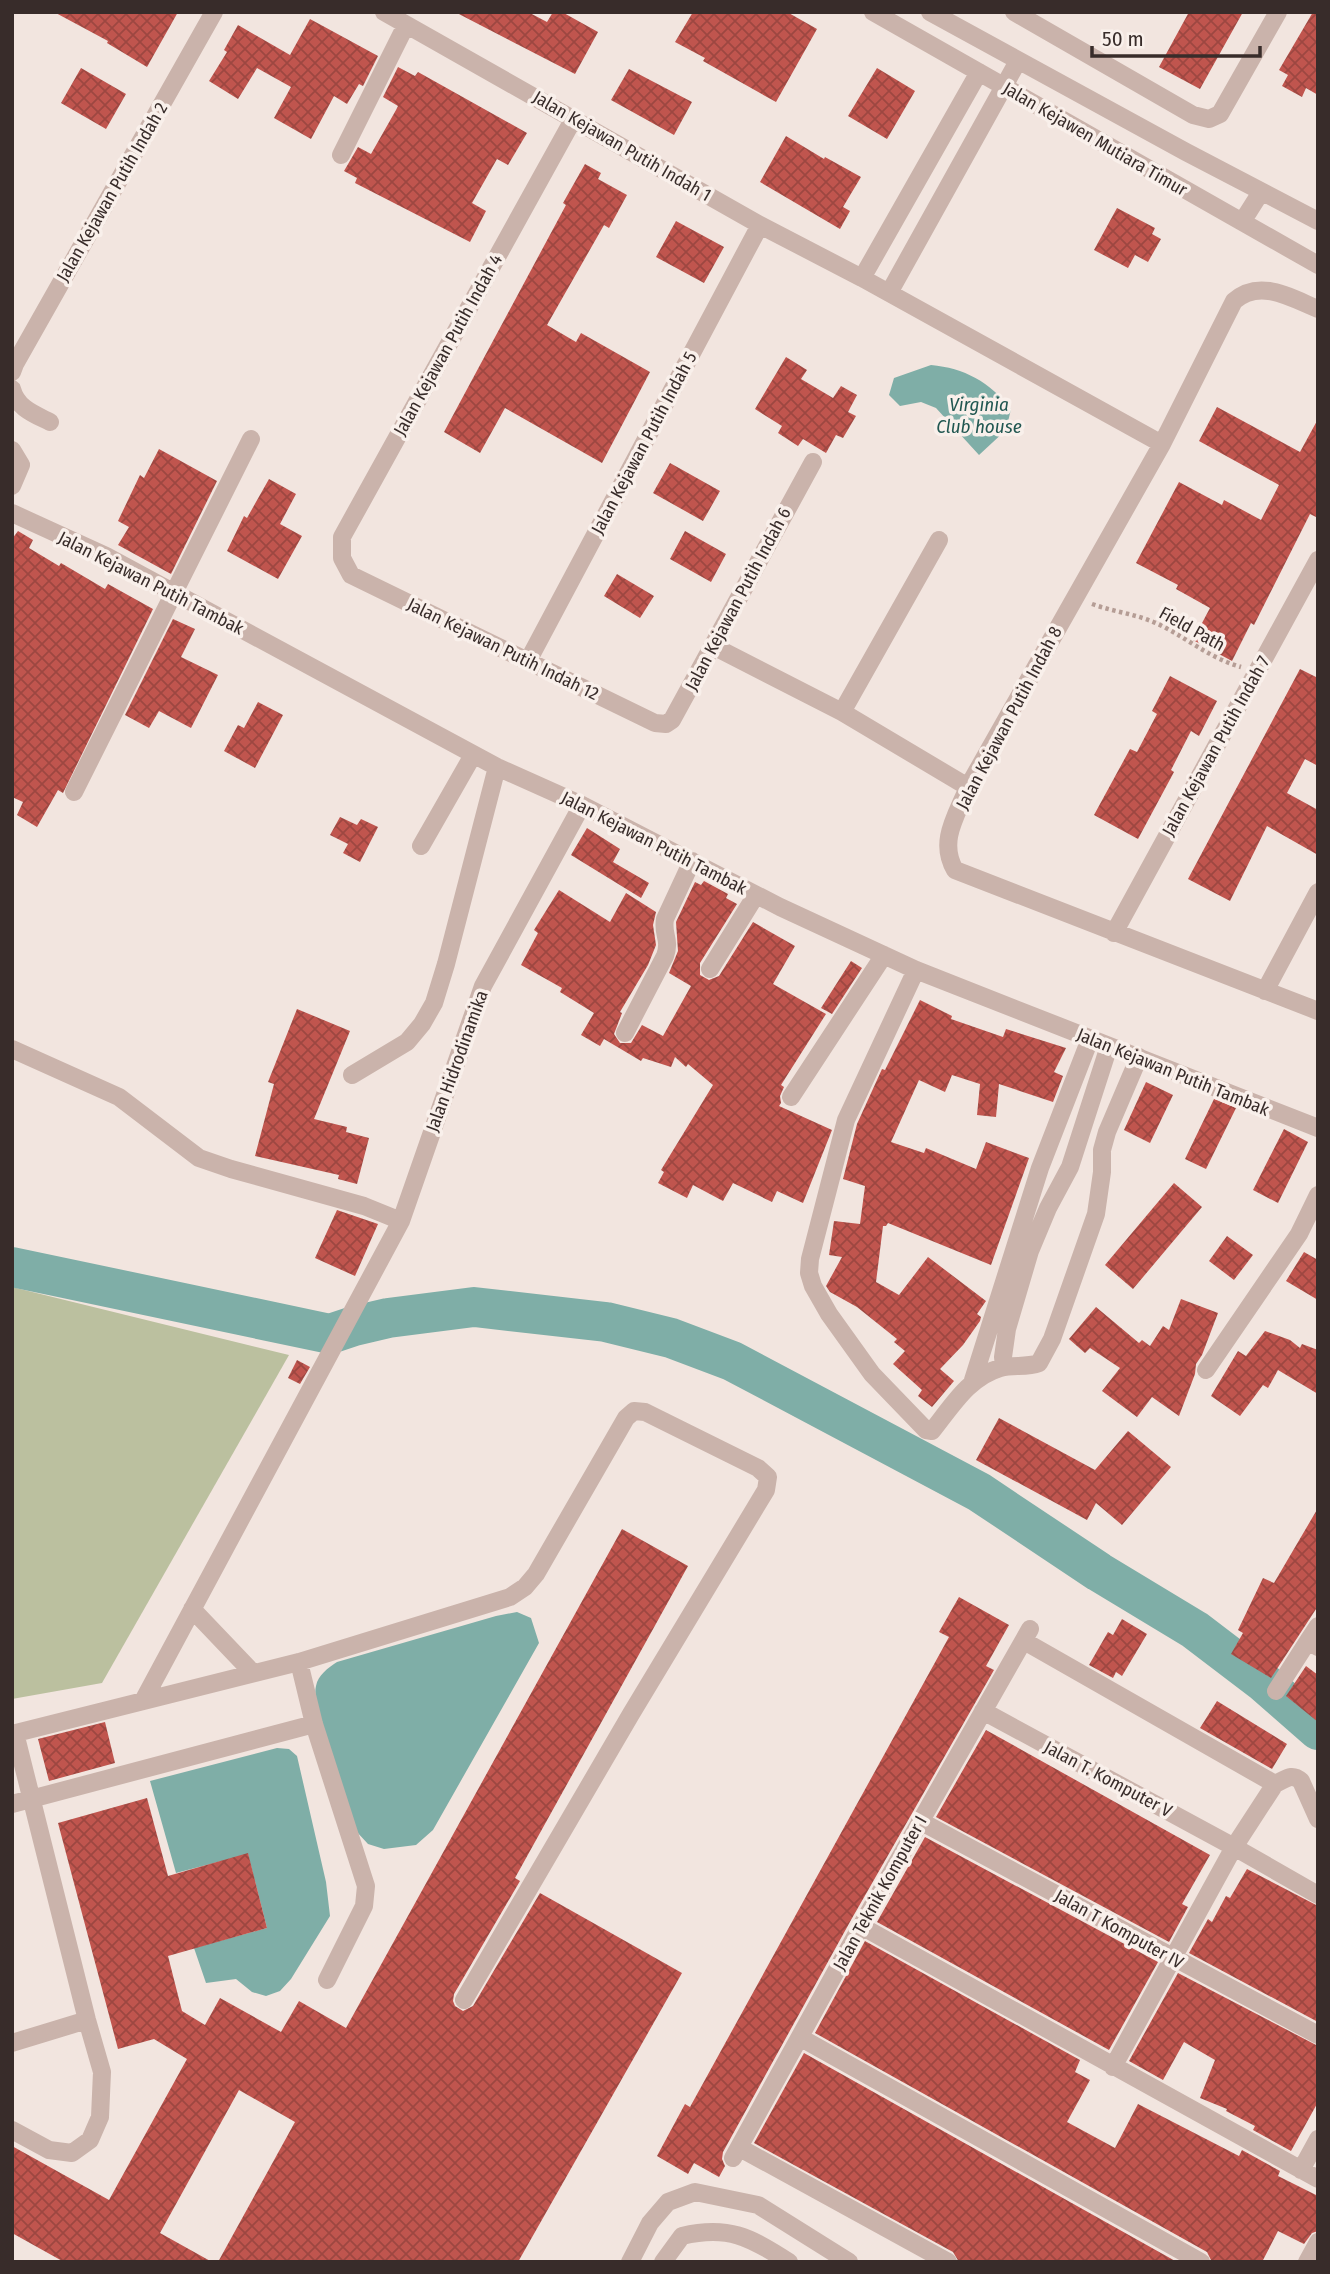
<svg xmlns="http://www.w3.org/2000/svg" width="1330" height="2274" viewBox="0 0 1330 2274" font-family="'Fira Sans Condensed',sans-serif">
  <defs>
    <pattern id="building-cross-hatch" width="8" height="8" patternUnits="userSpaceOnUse" patternTransform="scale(1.75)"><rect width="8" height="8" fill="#c0554e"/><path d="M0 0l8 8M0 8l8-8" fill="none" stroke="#9d4741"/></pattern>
  </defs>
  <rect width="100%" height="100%" fill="#f2e5df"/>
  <path fill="#bbc09f" d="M 12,1287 L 289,1355 L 102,1683 L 12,1699 Z"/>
  <path fill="#7faea7" d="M 931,365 C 964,368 990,382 1011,409 L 1006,430 L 979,455 L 936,408 L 921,402 L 900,406 L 889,395 L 894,378 Z
    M 517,1612 L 531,1618 L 539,1643 L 433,1830 L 416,1845 L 384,1849 L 368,1844 L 356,1831 C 347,1803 310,1709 316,1686 C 318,1675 328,1668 337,1662 L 496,1616 Z
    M 277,1748 L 289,1749 L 297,1756 L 326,1882 L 330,1916 L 291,1979 L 280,1991 L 266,1996 L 252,1992 L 236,1979 L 206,1983 L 194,1948 L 267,1928 L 248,1854 L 176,1873 L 150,1781 Z"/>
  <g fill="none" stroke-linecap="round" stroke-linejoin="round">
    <path stroke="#7faea7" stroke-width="40" d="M 12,1267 L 330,1334 L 354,1326 L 388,1318 L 474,1307 L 606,1322 L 671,1338 L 732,1361 L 979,1492 L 1099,1572 L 1195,1630 L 1262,1681 L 1318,1730"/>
  </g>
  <path fill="url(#building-cross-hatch)" d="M 54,12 L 178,12 L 147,67 L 107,43 L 108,41 Z
    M 455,12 L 528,12 L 547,22 L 553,12 L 562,12 L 598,32 L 575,74 Z
    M 693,12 L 787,12 L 817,29 L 776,102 L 703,61 L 705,58 L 675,42 Z
    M 1189,12 L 1243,12 L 1200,89 L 1159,67 Z
    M 1313,12 L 1318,12 L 1318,95 L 1306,88 L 1302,97 L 1282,86 L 1288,75 L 1279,70 Z
    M 310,19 L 378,56 L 363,86 L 359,84 L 347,104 L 334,96 L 311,139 L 274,118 L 291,87 L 257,68 L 238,99 L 209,81 L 227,52 L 224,50 L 238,25 L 290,55 Z
    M 398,67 L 415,76 L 418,72 L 527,133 L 508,165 L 497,159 L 472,203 L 486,211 L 470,242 L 355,183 L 357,178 L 344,171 L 358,147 L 371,154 L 396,110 L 398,106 L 383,97 Z
    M 81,68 L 126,94 L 106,129 L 61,103 Z
    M 877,68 L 915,91 L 887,139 L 848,116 Z
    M 629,69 L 692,102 L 674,135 L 611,100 Z
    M 786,136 L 824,159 L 825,157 L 861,177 L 843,207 L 850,211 L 840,229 L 760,182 Z
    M 585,164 L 601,173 L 598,179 L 627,195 L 609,228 L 604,225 L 547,325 L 576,342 L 581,333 L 650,372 L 602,463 L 505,408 L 480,453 L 444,432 L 566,205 L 563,203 Z
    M 1117,208 L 1155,228 L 1152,234 L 1161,239 L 1148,262 L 1135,255 L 1128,268 L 1094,250 Z
    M 676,221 L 724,247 L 704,283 L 656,257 Z
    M 786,357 L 807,370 L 801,379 L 833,398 L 841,386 L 857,395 L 848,412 L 856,416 L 843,438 L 836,435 L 826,453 L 803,439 L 798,446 L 778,433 L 782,426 L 755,409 Z
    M 1217,407 L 1300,452 L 1318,419 L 1318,518 L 1310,514 L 1254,625 L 1251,623 L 1232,661 L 1193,640 L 1210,608 L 1176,589 L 1178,585 L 1136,563 L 1179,482 L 1222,505 L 1224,500 L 1261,520 L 1279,485 L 1199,441 Z
    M 159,449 L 217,481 L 171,574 L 118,545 L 129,527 L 118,521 L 140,475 L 144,478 Z
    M 670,463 L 720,491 L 703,521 L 653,493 Z
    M 269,479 L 296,494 L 280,524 L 302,536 L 278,579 L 227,551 L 244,516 L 247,518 Z
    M 18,531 L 33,540 L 29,548 L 59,566 L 61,563 L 105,589 L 108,584 L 153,609 L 63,793 L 58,790 L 37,827 L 17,815 L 23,802 L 12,797 L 12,539 Z
    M 685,531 L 726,554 L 711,582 L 670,559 Z
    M 617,574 L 654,596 L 640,618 L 604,596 Z
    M 173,619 L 195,629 L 181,657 L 218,675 L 191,728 L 159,711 L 149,728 L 125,715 Z
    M 1300,669 L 1318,678 L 1318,766 L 1305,759 L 1287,793 L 1318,810 L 1318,855 L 1267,826 L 1230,901 L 1188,879 Z
    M 1170,676 L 1217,701 L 1199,736 L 1191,731 L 1171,770 L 1174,772 L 1138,839 L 1094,815 L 1130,749 L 1137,752 L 1157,714 L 1152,711 Z
    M 258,702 L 283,715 L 255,768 L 224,751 L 238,725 L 244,728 Z
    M 340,817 L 357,825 L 361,819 L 378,827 L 360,862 L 343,853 L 348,844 L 330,835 Z
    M 587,828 L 620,849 L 613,862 L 649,883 L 641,898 L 571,855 Z
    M 704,881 L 728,894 L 726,898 L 737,904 L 700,963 L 700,975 L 709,980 L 719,976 L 753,922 L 795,946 L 773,984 L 826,1014 L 781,1085 L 784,1087 L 780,1096 L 781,1103 L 779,1106 L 832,1130 L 803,1203 L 777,1191 L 772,1202 L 733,1183 L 723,1201 L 693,1185 L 687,1198 L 658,1183 L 664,1172 L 661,1170 L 713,1085 L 688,1064 L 686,1067 L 675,1057 L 671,1067 L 643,1058 L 641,1061 L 604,1039 L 600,1046 L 581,1035 L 594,1013 L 560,992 L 562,988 L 521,965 L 538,933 L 534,930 L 559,890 L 610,922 L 626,893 L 656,912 L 653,925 L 656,945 L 648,965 L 620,1012 L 622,1013 L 614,1034 L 620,1043 L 631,1043 L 642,1025 L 663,1036 L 691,986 L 669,973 L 678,951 L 676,922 L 695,882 L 701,885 Z
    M 851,961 L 862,968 L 832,1014 L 821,1008 Z
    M 920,1000 L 952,1016 L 951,1019 L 1003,1037 L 1006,1029 L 1066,1048 L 1054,1072 L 1063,1076 L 1053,1102 L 999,1084 L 996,1117 L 977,1115 L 980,1084 L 952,1075 L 945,1092 L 919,1080 L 891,1142 L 924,1153 L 926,1148 L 976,1169 L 986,1142 L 1029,1158 L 991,1265 L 888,1223 L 886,1226 L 883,1226 L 876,1282 L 899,1295 L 928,1257 L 986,1301 L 977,1314 L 981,1317 L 980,1321 L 963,1345 L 940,1369 L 954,1381 L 932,1407 L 918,1396 L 922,1390 L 893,1364 L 905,1351 L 894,1342 L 897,1339 L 857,1307 L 830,1292 L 826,1286 L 842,1257 L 829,1255 L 834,1221 L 860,1224 L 865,1186 L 843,1179 L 857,1124 L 882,1069 L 885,1070 Z
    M 297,1009 L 350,1031 L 314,1119 L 347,1127 L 346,1132 L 369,1138 L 357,1184 L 338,1179 L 339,1175 L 255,1156 L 274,1084 L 268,1082 Z
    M 1146,1082 L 1173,1095 L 1150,1143 L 1124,1130 Z
    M 1214,1099 L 1236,1108 L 1206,1169 L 1185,1159 Z
    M 1284,1129 L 1308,1142 L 1278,1203 L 1253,1190 Z
    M 1174,1183 L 1202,1207 L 1133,1289 L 1105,1265 Z
    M 337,1210 L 378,1224 L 355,1276 L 315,1258 Z
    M 1227,1236 L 1253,1255 L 1234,1280 L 1209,1261 Z
    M 1304,1252 L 1318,1260 L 1318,1300 L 1286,1281 Z
    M 1181,1299 L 1218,1313 L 1202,1355 L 1196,1364 L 1195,1374 L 1179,1416 L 1152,1397 L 1137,1417 L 1102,1391 L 1120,1368 L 1090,1348 L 1085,1353 L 1069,1339 L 1096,1307 L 1139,1343 L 1142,1340 L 1150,1346 L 1163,1326 L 1169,1330 Z
    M 1265,1331 L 1290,1340 L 1300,1348 L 1302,1344 L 1318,1350 L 1318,1394 L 1278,1370 L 1268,1388 L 1263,1385 L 1240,1416 L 1211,1396 L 1238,1351 L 1246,1356 Z
    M 297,1360 L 310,1367 L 300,1384 L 288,1378 Z
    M 999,1418 L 1095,1470 L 1128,1431 L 1171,1467 L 1122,1525 L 1096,1503 L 1087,1520 L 976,1460 Z
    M 1318,1508 L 1318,1606 L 1271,1678 L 1231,1654 L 1243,1633 L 1238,1630 L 1263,1578 L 1274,1583 Z
    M 622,1529 L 688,1566 L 515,1878 L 520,1881 L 454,1994 L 453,2001 L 455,2006 L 463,2011 L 473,2006 L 540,1893 L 682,1973 L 518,2262 L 218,2262 L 295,2122 L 239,2090 L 160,2233 L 212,2262 L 64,2262 L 12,2233 L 12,2146 L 109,2200 L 187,2059 L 154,2039 L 118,2049 L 58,1823 L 147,1798 L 168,1876 L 248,1853 L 267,1928 L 168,1956 L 182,2011 L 205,2025 L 220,1998 L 281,2032 L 299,2001 L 346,2028 Z
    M 959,1597 L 1009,1625 L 986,1666 L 994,1670 L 851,1920 L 723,2152 L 722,2159 L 725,2166 L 719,2177 L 694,2163 L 688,2174 L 657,2156 L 685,2104 L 690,2107 L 949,1637 L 939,1632 Z
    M 1122,1619 L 1147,1634 L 1122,1676 L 1116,1672 L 1113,1678 L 1089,1665 L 1108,1632 L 1113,1635 Z
    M 1306,1666 L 1318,1675 L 1318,1722 L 1286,1696 Z
    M 1217,1701 L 1287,1744 L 1272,1769 L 1200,1728 Z
    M 105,1722 L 115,1763 L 49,1781 L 38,1739 Z
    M 986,1730 L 1210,1855 L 1182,1904 L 1188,1907 L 1169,1942 L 936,1817 Z
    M 925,1837 L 1158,1962 L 1109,2050 L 877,1922 Z
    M 1247,1869 L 1318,1906 L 1318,2022 L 1189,1953 L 1208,1919 L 1212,1922 L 1226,1896 L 1230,1898 Z
    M 865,1941 L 1080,2060 L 1075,2072 L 1090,2080 L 1067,2122 L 1115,2148 L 1138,2104 L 1239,2156 L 1242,2150 L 1280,2171 L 1278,2176 L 1318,2196 L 1318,2231 L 1312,2233 L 1304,2244 L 1278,2231 L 1262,2262 L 1212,2262 L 1207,2252 L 815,2033 Z
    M 1178,1973 L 1318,2046 L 1318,2102 L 1291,2151 L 1253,2130 L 1255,2126 L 1226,2111 L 1227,2109 L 1200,2098 L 1215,2060 L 1184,2042 L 1163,2080 L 1129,2061 Z
    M 804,2053 L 1177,2262 L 959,2262 L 953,2252 L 754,2143 Z"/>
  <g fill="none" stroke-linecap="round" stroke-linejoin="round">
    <path stroke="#b59d95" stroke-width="4.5" stroke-dasharray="3.5 3.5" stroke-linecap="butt" d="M 1092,604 C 1117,613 1140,614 1164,627 C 1191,641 1210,658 1241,667"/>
    <path stroke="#cab3ab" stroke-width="18" d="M 384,12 L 760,225 L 862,278 L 1162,444
      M 873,12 L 1318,265
      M 930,12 L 1186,152 L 1318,221
      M 1014,12 L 1193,115 L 1209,119 L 1220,114 L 1278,12
      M 574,118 L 342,537 L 342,558 L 351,575 L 655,723 L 666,724 L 672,720 L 813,462
      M 341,155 L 406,25
      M 1242,222 L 1261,192
      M 862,278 L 979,72
      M 889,293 L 1018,61
      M 1318,309 C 1291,298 1260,278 1234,301 L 1162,444 L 968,787 C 957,815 938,841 955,870 L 1318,1011
      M 12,372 L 15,364 L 214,12
      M 12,389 C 17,408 34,414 50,422
      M 12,450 L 21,465 L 12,486
      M 12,513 L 106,556 L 497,767 L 582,805 L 780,907 L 916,970 L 1318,1128
      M 713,646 L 842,712 L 968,787
      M 528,661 L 760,225
      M 842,712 L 939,540
      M 74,792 L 251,439
      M 421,846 L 473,755
      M 1114,933 L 1318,560
      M 710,969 L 756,895
      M 916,970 L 846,1120 L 810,1259 L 809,1273 L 813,1286 L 829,1314 L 872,1374 L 926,1430 L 932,1431 C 952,1406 969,1377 1000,1368 C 1013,1364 1026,1368 1039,1363 L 1052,1339 L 1096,1214 L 1102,1172 L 1102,1150 L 1107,1132 L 1139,1057
      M 1265,991 L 1318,892
      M 625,1033 L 665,956 C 671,939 662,935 665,919 L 692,861
      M 12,1049 L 119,1097 L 199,1158 L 231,1169 L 364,1206 L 401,1221
      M 352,1075 L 407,1042 L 422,1024 L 434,1003 L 446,964 L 497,767
      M 791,1097 L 884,955
      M 1004,1366 L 1003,1357 L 1007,1329 L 1030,1251 L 1048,1208 L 1070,1167 L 1109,1046
      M 1206,1370 L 1299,1234 L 1318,1195
      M 973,1380 L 1040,1168 L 1090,1039
      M 192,1609 L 253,1673
      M 1024,1641 L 1275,1784
      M 1308,1641 L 1318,1626
      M 299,1662 L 314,1724 L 366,1886 L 364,1906 L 327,1980
      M 1276,1691 L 1308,1641 L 1318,1647
      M 143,1701 L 401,1221 L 483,986 L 582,805
      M 983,1711 L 1234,1847 L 1318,1895
      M 12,1734 L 299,1662 L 510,1597 L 525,1587 L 536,1574 L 626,1418 L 634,1411 L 645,1412 L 758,1468 L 768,1477 L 766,1490 L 631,1714 L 464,2000
      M 1275,1784 C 1285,1780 1291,1772 1301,1781 L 1318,1819
      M 12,1804 L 314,1724
      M 920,1821 L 1318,2035
      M 861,1926 L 1318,2179
      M 801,2038 L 1201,2262
      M 12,2043 L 87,2020
      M 1113,2067 L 1234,1847 L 1275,1784
      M 12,2130 L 49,2150 L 72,2153 L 90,2140 L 100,2117 L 102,2072 L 87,2020 L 15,1733
      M 740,2148 L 948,2262
      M 733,2158 L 861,1926 L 1030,1629
      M 1301,2170 L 1318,2139
      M 630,2262 L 650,2223 L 668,2202 L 695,2192 L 758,2205 L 849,2262
      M 663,2262 L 682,2236 C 728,2225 750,2237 789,2262
      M 1307,2262 L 1318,2242"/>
  </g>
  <g text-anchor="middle" stroke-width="7" stroke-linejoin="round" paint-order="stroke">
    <g font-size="18" fill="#382c2a" stroke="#f9f0eb">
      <text transform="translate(1095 139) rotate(30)" y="6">Jalan Kejawen Mutiara Timur</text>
      <text transform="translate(622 146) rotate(30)" y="6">Jalan Kejawan Putih Indah 1</text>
      <text transform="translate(112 192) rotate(-60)" y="6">Jalan Kejawan Putih Indah 2</text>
      <text transform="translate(448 345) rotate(-61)" y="6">Jalan Kejawan Putih Indah 4</text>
      <text transform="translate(644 443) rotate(-62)" y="6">Jalan Kejawan Putih Indah 5</text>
      <text transform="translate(151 583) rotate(27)" y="6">Jalan Kejawan Putih Tambak</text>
      <text transform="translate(738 599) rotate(-62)" y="6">Jalan Kejawan Putih Indah 6</text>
      <text transform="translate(1192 629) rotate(29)" y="6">Field Path</text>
      <text transform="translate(503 649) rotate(26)" y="6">Jalan Kejawan Putih Indah 12</text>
      <text transform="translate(1009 718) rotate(-62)" y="6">Jalan Kejawan Putih Indah 8</text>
      <text transform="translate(1216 746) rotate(-61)" y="6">Jalan Kejawan Putih Indah 7</text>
      <text transform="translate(654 843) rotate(27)" y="6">Jalan Kejawan Putih Tambak</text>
      <text transform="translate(457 1061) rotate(-70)" y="6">Jalan Hidrodinamika</text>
      <text transform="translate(1173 1072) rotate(22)" y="6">Jalan Kejawan Putih Tambak</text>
      <text transform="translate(1108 1779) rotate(28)" y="6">Jalan T. Komputer V</text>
      <text transform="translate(880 1893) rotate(-61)" y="6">Jalan Teknik Komputer I</text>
      <text transform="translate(1119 1929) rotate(29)" y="6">Jalan T Komputer IV</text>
    </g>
    <g font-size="19" font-style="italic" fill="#215751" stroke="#f9f0eb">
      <text x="979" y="411">Virginia<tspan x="979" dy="22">Club house</tspan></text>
    </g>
  </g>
  <rect width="1330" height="2274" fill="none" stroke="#382c2a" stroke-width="28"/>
  <path d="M1092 46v10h168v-10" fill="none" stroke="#382c2a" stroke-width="3.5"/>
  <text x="1102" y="46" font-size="21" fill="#382c2a" stroke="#f9f0eb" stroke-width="5" paint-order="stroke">50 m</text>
</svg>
